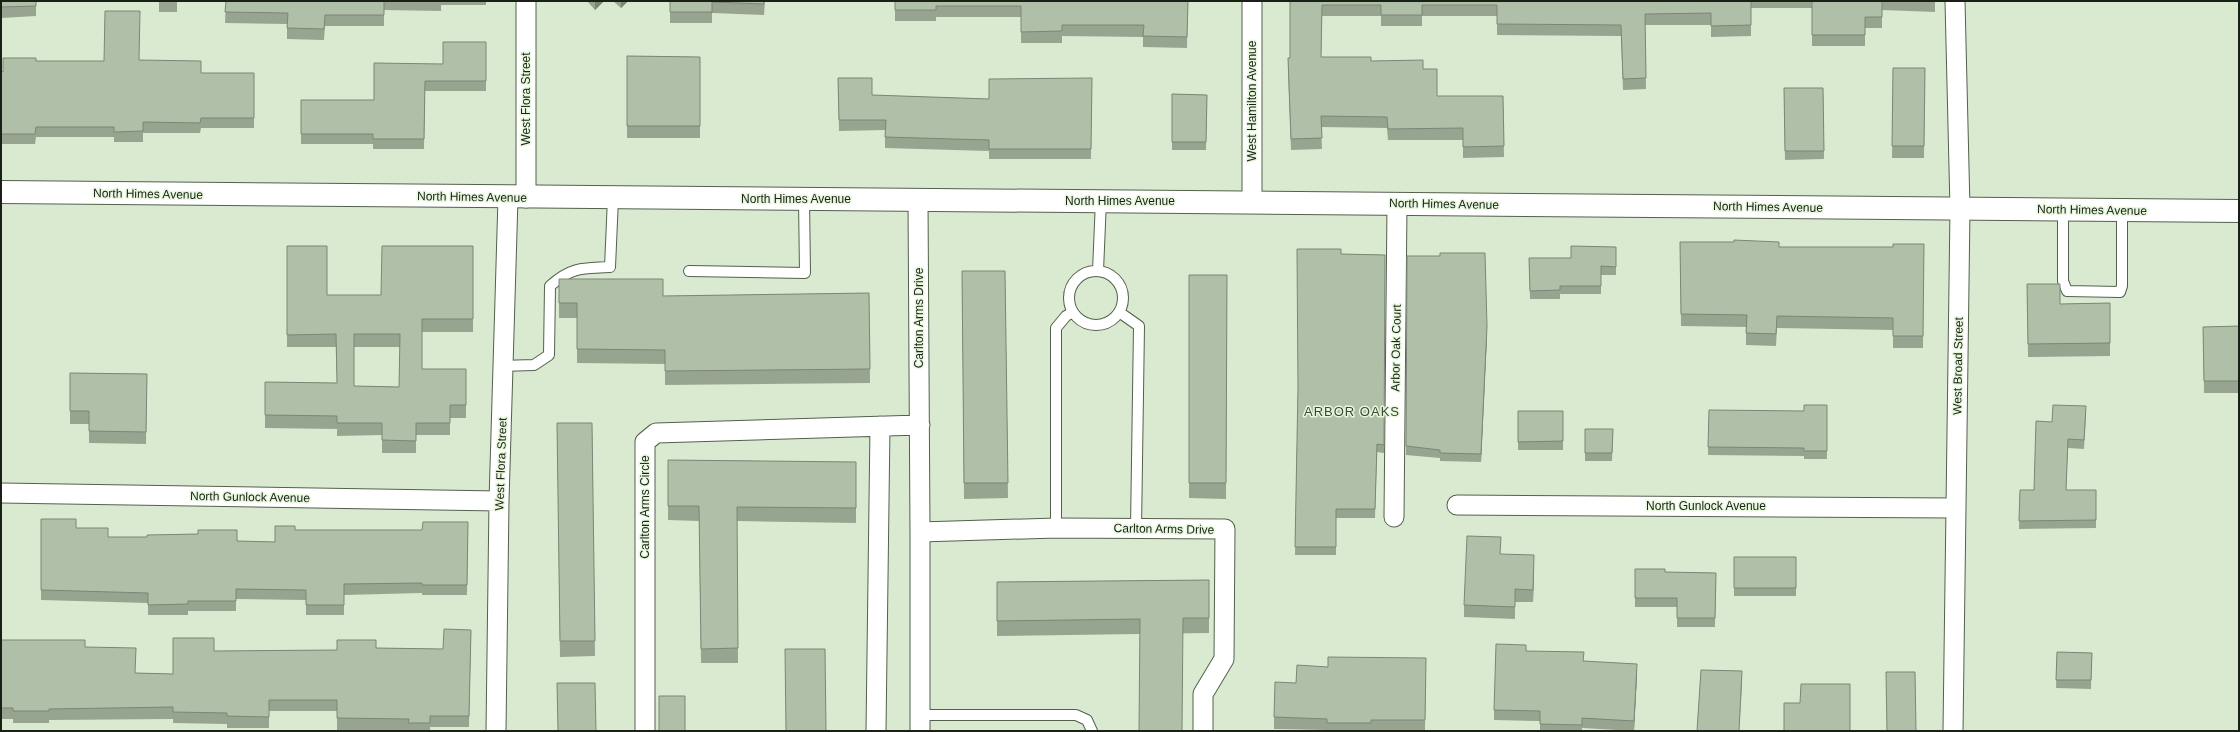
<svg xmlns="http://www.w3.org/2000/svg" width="2240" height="732" viewBox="0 0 2240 732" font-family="Arial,sans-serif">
  <rect width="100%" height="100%" fill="#daead1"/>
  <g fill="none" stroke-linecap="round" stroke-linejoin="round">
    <g stroke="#53614c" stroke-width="12">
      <path id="lane" d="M 2063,209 L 2063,281 L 2067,291 L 2120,292 L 2122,286 L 2122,210
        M 689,271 L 805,273 L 804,199
        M 1098,271 L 1101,200
        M1069 298a27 27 0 1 1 54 0a27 27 0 1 1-54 0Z
        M 1119,312 L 1139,326 L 1136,529
        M 504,366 L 534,365 L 549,355 L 550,286 C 571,267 583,268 610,267 L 613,198
        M 1056,528 L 1056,328 L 1066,316 L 1073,312
        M 920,715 L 1076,715 L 1087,720 L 1092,731"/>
    </g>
    <g stroke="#53614c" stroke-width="21">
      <path id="street" d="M 1252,1 L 1252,201
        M 526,198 L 526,1
        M 918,200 L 920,532 L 1056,528 L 1225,529 L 1224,659 L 1203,694 L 1203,731
        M 1,493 L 499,501
        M 1457,505 L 1956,508
        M 1394,517 L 1397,204
        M 920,532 L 920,731
        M 496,731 L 499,501 L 508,198
        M 645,731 L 645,442 L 656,433 L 920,425
        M 876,731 L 880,426
        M 1953,731 L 1960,209 L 1955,1"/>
    </g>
    <g stroke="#53614c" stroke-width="24">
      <path id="secondary" d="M 1,192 L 2239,211"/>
    </g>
    <use href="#lane" stroke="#fff" stroke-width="10"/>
    <use href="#street" stroke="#fff" stroke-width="19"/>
    <use href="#secondary" stroke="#fff" stroke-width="22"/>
  </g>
  <path fill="#97a590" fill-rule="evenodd" d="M 1,1 L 36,1 L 36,16 L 1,18 Z
    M 159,1 L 177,1 L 177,12 L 159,12 Z
    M 226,1 L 486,1 L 486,5 L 441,5 L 441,11 L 384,10 L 384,26 L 325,26 L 324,40 L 287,39 L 287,24 L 225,23 Z
    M 587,1 L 604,1 L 595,10 Z
    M 613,1 L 628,1 L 621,8 Z
    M 670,1 L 765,1 L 764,15 L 712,13 L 712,23 L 670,23 Z
    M 895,1 L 1188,1 L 1187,48 L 1143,47 L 1143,37 L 1062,36 L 1062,43 L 1021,43 L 1021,17 L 936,17 L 936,21 L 895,21 Z
    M 1290,1 L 1935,1 L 1935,12 L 1882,10 L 1882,28 L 1865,28 L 1865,46 L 1812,46 L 1812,8 L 1751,8 L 1751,36 L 1711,37 L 1711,25 L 1645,25 L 1646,89 L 1623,90 L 1621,36 L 1497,35 L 1497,16 L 1422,16 L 1422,26 L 1381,26 L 1381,16 L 1322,16 L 1321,57 L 1371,61 L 1423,69 L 1437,96 L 1503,96 L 1504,157 L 1463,158 L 1463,140 L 1388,140 L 1387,128 L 1321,127 L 1322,149 L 1291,150 L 1288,69 L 1288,58 L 1290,58 Z
    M 486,42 L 486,91 L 425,91 L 424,149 L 373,149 L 373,144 L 301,144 L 301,100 L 374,100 Z
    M 627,56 L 700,57 L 700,138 L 627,138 Z
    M 140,60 L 201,73 L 254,73 L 254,128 L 201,128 L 200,133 L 143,133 L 143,142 L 114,142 L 114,137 L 36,137 L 35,144 L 1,144 L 1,71 L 3,72 L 36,61 L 104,61 Z
    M 1893,68 L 1925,68 L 1924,158 L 1892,158 Z
    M 838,78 L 872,95 L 989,99 L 1092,78 L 1091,159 L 989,159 L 989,151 L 885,148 L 885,130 L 839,131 Z
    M 1784,88 L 1823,88 L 1824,159 L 1785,160 Z
    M 1172,94 L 1207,95 L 1206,150 L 1172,150 Z
    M 1680,242 L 1779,247 L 1893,247 L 1924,244 L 1923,348 L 1893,348 L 1893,330 L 1777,328 L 1776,346 L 1746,345 L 1746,327 L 1681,326 Z
    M 287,246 L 327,295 L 381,295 L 473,246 L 473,332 L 422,332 L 422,369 L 466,369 L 466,418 L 450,418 L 450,435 L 416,435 L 416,453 L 382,453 L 382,435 L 337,436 L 337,429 L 265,428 L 265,382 L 337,383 L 336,347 L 287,347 ZM 354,347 L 400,347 L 399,387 L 354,386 Z
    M 1616,247 L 1616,275 L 1601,275 L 1601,294 L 1560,294 L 1560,299 L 1530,299 L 1529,258 L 1571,258 Z
    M 1341,254 L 1385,255 L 1384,453 L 1377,452 L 1375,518 L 1336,518 L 1336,555 L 1295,555 L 1298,391 Z
    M 1407,256 L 1487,334 L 1481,462 L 1440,461 L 1440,458 L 1406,455 Z
    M 962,271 L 1005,271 L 1008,498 L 964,499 Z
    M 1189,275 L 1227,275 L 1226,499 L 1189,498 Z
    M 559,279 L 663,296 L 869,293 L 870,383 L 665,385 L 665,364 L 577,363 L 577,318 L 559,318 Z
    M 2027,284 L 2060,304 L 2110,303 L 2110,356 L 2028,357 Z
    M 2239,326 L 2239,393 L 2204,393 L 2203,327 Z
    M 70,373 L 147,374 L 146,444 L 89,443 L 89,424 L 70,424 Z
    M 1827,405 L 1827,459 L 1804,459 L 1804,456 L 1708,455 L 1708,447 L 1804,411 Z
    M 1518,411 L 1563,411 L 1563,450 L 1518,450 Z
    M 2086,414 L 2084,449 L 2068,448 L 2066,490 L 2096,490 L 2096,528 L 2019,529 L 2020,490 L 2034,490 L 2052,422 Z
    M 557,423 L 592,423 L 595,656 L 560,657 Z
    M 1585,429 L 1613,429 L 1612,461 L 1585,461 Z
    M 668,460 L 856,462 L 856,523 L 737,521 L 738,663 L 701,663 L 699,521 L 668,520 Z
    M 41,519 L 76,528 L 108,537 L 275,542 L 295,530 L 422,530 L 468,522 L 467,595 L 422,595 L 422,593 L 344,595 L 344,615 L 306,615 L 306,600 L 236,599 L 236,611 L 188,611 L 188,615 L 148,615 L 148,603 L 41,600 Z
    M 1500,554 L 1534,568 L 1533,602 L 1515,602 L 1515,619 L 1464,617 L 1464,605 Z
    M 1734,557 L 1796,557 L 1796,596 L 1734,596 Z
    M 1635,569 L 1665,572 L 1716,573 L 1715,627 L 1677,627 L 1677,607 L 1635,607 Z
    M 1209,580 L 1209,633 L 997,636 L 997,582 Z
    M 471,630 L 469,727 L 430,727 L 430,731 L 337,730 L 337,711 L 269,711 L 269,728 L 227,728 L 227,724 L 173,723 L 173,719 L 49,720 L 49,723 L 13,723 L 13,719 L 1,719 L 1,640 L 85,647 L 135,673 L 173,674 L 214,651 L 337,650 L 376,648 L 443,649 Z
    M 1526,651 L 1584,661 L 1637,674 L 1634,731 L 1582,728 L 1582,731 L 1540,731 L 1540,721 L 1494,720 L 1494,710 Z
    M 2057,652 L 2092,653 L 2091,689 L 2056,688 Z
    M 1426,658 L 1425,731 L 1327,731 L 1327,730 L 1274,729 L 1274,717 L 1296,683 L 1328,667 Z"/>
  <path fill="#7b8676" d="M 595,1 L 604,1 L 595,10 Z
    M 621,1 L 628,1 L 621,8 Z
    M 1487,326 L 1487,334 L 1481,462 L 1481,454 Z
    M 1534,555 L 1534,568 L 1533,602 L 1533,590 Z
    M 1637,664 L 1637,674 L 1634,731 L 1634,721 Z
    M 1742,671 L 1742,683 L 1739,731 Z"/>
  <path fill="#b0c0a8" stroke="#7b8676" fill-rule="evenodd" d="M 1,1 L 36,1 L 36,6 L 1,7 Z
    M 226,1 L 384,1 L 384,15 L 325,15 L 324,29 L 287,28 L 288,13 L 225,12 Z
    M 670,1 L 764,1 L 764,4 L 712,2 L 712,12 L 670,12 Z
    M 895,1 L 1188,1 L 1187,37 L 1143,36 L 1144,25 L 1062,25 L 1062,31 L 1021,32 L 1021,6 L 936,6 L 936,10 L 895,10 Z
    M 1290,1 L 1751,1 L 1751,25 L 1711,26 L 1711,13 L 1645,14 L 1646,78 L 1623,79 L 1621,25 L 1497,24 L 1497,5 L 1422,5 L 1422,15 L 1381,15 L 1381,5 L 1322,5 L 1321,57 L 1371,57 L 1371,61 L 1423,60 L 1423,69 L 1437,69 L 1437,96 L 1503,96 L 1504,146 L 1463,147 L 1463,128 L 1388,129 L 1387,117 L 1321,116 L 1322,138 L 1291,139 L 1288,58 L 1290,58 Z
    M 1812,1 L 1882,1 L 1882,17 L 1865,17 L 1865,35 L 1812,35 Z
    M 105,11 L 140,11 L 139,60 L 201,61 L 201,73 L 254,73 L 254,118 L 201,118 L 200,123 L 143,122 L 143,131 L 114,132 L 114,127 L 36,127 L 35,134 L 1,134 L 1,71 L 3,72 L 3,58 L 36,58 L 36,61 L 104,61 Z
    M 443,42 L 486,42 L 486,81 L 425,81 L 424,139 L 373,139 L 373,134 L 301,134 L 301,100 L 374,100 L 374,63 L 443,64 Z
    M 627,56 L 700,57 L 700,126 L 627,126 Z
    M 1893,68 L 1925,68 L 1924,146 L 1892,146 Z
    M 838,78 L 872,78 L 872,95 L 989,99 L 989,79 L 1092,78 L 1091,149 L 989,149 L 989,140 L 885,137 L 886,120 L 839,120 Z
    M 1784,88 L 1823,88 L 1824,151 L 1785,151 Z
    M 1172,94 L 1207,95 L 1206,142 L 1172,142 Z
    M 1734,240 L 1779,242 L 1779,247 L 1893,247 L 1893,244 L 1924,244 L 1923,336 L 1893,336 L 1893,318 L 1777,316 L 1776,334 L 1746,333 L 1747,315 L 1681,314 L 1680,242 L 1734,242 Z
    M 287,246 L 327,246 L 327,295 L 381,295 L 382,246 L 473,246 L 473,319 L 422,319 L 422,369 L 466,369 L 466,405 L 450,405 L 450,423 L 416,423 L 416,441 L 382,440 L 382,423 L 337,423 L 337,416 L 265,415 L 265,382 L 337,383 L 336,334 L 287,335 ZM 354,334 L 400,334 L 399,387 L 354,386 Z
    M 1571,246 L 1616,247 L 1616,267 L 1601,266 L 1601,286 L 1560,286 L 1560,290 L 1530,291 L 1529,258 L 1571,258 Z
    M 1297,249 L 1341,249 L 1341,254 L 1385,255 L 1384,445 L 1377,444 L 1375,509 L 1336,509 L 1336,547 L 1295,547 L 1298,388 Z
    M 1440,253 L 1485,253 L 1487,326 L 1481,454 L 1440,453 L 1440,450 L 1406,446 L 1407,256 L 1440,256 Z
    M 962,271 L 1005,271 L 1008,483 L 964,483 Z
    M 1189,275 L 1227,275 L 1226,483 L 1189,483 Z
    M 559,279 L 663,279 L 663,296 L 869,293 L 870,369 L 665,371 L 665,350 L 577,349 L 577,303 L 559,303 Z
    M 2027,284 L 2060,284 L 2060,304 L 2110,303 L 2110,343 L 2028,344 Z
    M 2239,326 L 2239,381 L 2204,381 L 2203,327 Z
    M 70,373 L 147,374 L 146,432 L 89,431 L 89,411 L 70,411 Z
    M 1804,405 L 1827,405 L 1827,451 L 1804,451 L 1804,448 L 1708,447 L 1709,410 L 1804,411 Z
    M 2053,405 L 2086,406 L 2084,440 L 2068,439 L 2066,490 L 2096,490 L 2096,520 L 2019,521 L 2020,490 L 2034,490 L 2036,421 L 2052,422 Z
    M 1518,411 L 1563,411 L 1563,441 L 1518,442 Z
    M 557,423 L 592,423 L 595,641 L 560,641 Z
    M 1585,429 L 1613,429 L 1612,453 L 1585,453 Z
    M 668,460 L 856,462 L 856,508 L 737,507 L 738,648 L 701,649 L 699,506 L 668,506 Z
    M 41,519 L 76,519 L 76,528 L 108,528 L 108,537 L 147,537 L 147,535 L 198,534 L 198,530 L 237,530 L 237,541 L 275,542 L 275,526 L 295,526 L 295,530 L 422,530 L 423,522 L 468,522 L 467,585 L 422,585 L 422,583 L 344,584 L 344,605 L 306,605 L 306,590 L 236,589 L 236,601 L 188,601 L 188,604 L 148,605 L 148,593 L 41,590 Z
    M 1467,536 L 1501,537 L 1500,554 L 1534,555 L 1533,590 L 1515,589 L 1515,607 L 1464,605 Z
    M 1734,557 L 1796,557 L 1796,588 L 1734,588 Z
    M 1635,569 L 1665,569 L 1665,572 L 1716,573 L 1715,618 L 1677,618 L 1677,598 L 1635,598 Z
    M 1209,580 L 1209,618 L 1183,618 L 1182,731 L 1139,731 L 1140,619 L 997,621 L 997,582 Z
    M 444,629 L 471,630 L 469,716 L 430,716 L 430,723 L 408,723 L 409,719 L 337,718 L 337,700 L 269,700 L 269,717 L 227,716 L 227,713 L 173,712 L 173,707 L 49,709 L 49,711 L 13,711 L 13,708 L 1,708 L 1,640 L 85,640 L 85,647 L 136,648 L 135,673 L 173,674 L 173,638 L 214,638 L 214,651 L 337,650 L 337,640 L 376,640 L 376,648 L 443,649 Z
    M 1496,644 L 1526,645 L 1526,651 L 1584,652 L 1583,661 L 1637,664 L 1634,721 L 1582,718 L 1582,725 L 1540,724 L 1540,711 L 1494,710 Z
    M 785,649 L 825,649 L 826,731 L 786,731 Z
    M 2057,652 L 2092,653 L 2091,680 L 2056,680 Z
    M 1328,657 L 1426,658 L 1425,720 L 1371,720 L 1371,723 L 1327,723 L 1327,719 L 1274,717 L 1275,682 L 1296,683 L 1297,665 L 1328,667 Z
    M 1701,670 L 1742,671 L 1739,731 L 1697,731 Z
    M 1886,672 L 1915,672 L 1916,731 L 1887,731 Z
    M 557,683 L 595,683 L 596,731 L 558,731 Z
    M 1801,684 L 1850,684 L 1850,731 L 1784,731 L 1784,703 L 1800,703 Z
    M 659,696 L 685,696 L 685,731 L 659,731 Z"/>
  <g text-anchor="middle" stroke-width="3" stroke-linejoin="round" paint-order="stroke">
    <g font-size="12" fill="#1b2017" stroke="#e7f8de">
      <text transform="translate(526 99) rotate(-90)" y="4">West Flora Street</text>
      <text transform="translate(1252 101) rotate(-90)" y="4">West Hamilton Avenue</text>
      <text transform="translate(148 194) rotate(1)" y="4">North Himes Avenue</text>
      <text transform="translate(472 197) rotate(1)" y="4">North Himes Avenue</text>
      <text x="796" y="203">North Himes Avenue</text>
      <text x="1120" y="205">North Himes Avenue</text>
      <text transform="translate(1444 204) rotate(1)" y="4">North Himes Avenue</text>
      <text transform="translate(1768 207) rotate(1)" y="4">North Himes Avenue</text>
      <text transform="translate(2092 210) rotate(1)" y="4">North Himes Avenue</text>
      <text transform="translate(919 318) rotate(-90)" y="4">Carlton Arms Drive</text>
      <text transform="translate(1396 348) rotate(-89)" y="4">Arbor Oak Court</text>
      <text transform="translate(1958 366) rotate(-89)" y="4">West Broad Street</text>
      <text transform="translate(501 464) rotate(-88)" y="4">West Flora Street</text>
      <text transform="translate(250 497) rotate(1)" y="4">North Gunlock Avenue</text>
      <text x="1706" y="510">North Gunlock Avenue</text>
      <text transform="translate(645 507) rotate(-90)" y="4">Carlton Arms Circle</text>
      <text transform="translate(1164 529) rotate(1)" y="4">Carlton Arms Drive</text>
    </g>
    <g font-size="13" letter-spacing="1" fill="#3b4833" stroke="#e7f8de">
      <text x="1352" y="416">ARBOR OAKS</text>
    </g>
  </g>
  <rect width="2240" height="732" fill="none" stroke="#1b2017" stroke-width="4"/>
</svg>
